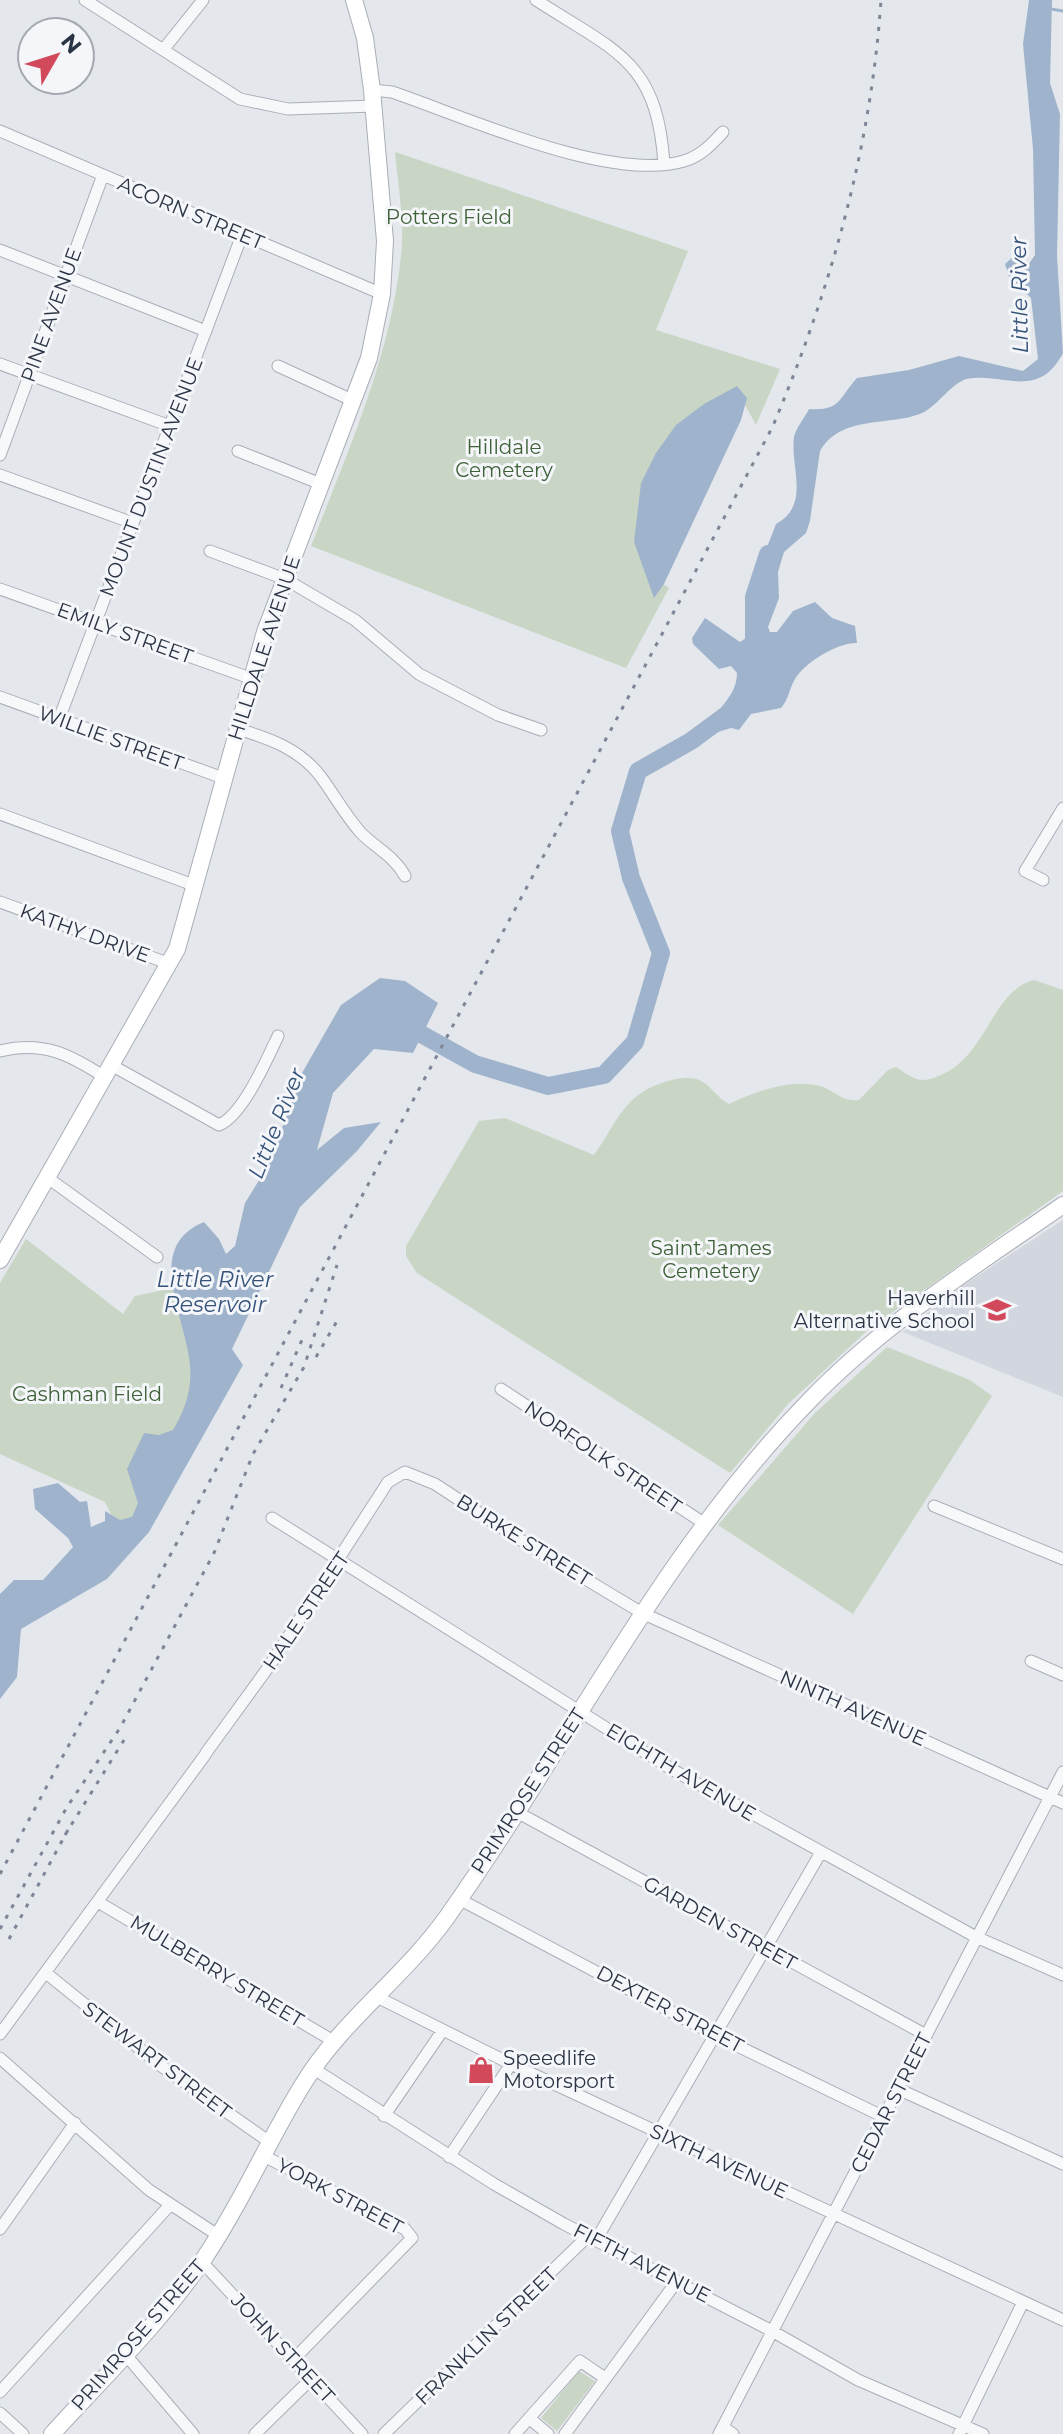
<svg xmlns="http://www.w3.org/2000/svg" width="1063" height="2434" viewBox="0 0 1063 2434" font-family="Montserrat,sans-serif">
  <rect width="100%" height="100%" fill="#e4e7ec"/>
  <path fill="#d2d6de" d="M 1063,1220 L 1063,1397 L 903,1332 L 959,1288 Z"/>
  <path fill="#c9d6c5" d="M 395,152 L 688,251 L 656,330 L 780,369 L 756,425 L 739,394 L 656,579 L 669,588 L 626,668 L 311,546 C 348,451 390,358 401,256 C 405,222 398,186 395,152 Z
    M 1034,980 L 1063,990 L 1063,1191 L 869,1329 L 788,1404 L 730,1473 L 417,1273 L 406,1256 L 406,1246 L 479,1121 L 505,1118 L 594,1155 C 619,1120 624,1093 668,1081 C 679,1078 689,1076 699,1080 C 711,1085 717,1098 729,1104 C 755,1092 790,1078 820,1086 C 836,1091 841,1102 859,1100 L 888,1070 L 896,1067 C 902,1071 910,1077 917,1079 C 926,1082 933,1078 941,1075 C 987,1056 992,990 1034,980 Z
    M 26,1239 L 123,1314 L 135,1296 L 178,1287 L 191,1320 L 192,1401 L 130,1524 L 117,1526 L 105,1502 L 0,1454 L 0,1283 Z
    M 887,1347 L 970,1380 L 992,1396 L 853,1614 L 718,1525 L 815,1413 Z
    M 579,2371 L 595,2381 L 557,2431 L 541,2418 Z"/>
  <path fill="#9fb4cc" d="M 1029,0 L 1052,0 L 1050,83 L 1060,114 L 1057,256 L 1063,353 C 1038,401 1003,372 966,379 C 948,386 939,405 922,413 C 889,427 842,414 820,451 L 810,521 L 806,533 L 784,552 L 778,572 L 779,598 L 768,627 L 770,632 L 777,632 L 793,611 L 815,602 L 832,618 L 855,626 L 857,643 C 839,642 805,662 795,679 C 789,689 789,699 781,708 L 751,714 L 739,730 L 731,728 L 718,732 L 711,726 C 717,706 737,697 737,673 L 731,666 L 719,669 L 693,644 L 692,638 L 705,618 L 740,642 C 763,630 757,588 761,566 C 764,552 771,538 776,524 C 811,505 790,467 794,437 C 796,428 805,417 809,409 C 841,411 838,399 857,378 L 909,370 L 959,356 L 1023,371 L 1038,359 L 1031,298 L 1009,276 L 1005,264 L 1015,255 L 1021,264 L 1028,265 L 1035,255 L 1033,149 L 1023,44 Z
    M 737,386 L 747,398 L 741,420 L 664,584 L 654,598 L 634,542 L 641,483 L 656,453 L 676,425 L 704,404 Z
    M 380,978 L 405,981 L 438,1003 L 413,1053 L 374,1049 L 333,1093 L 317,1150 L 344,1128 L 381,1122 L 357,1151 L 300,1207 L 232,1349 L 243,1365 L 149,1532 L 107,1579 L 21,1629 L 17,1677 L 0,1699 L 0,1594 L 14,1580 L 43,1580 L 73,1547 L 68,1538 L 35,1509 L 33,1489 L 58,1483 L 80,1502 L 87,1501 L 91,1527 L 105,1521 L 105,1511 L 120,1520 L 132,1517 L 138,1503 L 127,1469 L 144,1433 L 159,1435 L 173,1430 C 185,1410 192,1390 190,1366 C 187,1319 142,1247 204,1222 L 219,1239 L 226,1254 L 235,1246 L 245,1203 L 269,1164 L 302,1073 L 341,1005 Z"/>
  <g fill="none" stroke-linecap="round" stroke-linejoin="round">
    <path stroke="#9fb4cc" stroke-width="3" d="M 1051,9 L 1063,11"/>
    <path stroke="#9fb4cc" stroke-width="18" d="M 754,643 L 754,597 L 768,554
      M 403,1024 L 475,1064 L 548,1086 L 604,1075 L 635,1042 L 661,953 L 631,878 L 620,831 L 638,771 L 691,741 L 729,713"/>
    <g stroke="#a9aeb7" stroke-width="13">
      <path id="minor" d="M 85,0 L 240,99 L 288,109 L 374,106
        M 536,0 C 616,52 657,60 664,164
        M 163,50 L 203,0
        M 372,90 L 392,92 C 466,117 610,183 684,161 C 701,156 712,144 723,132
        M 0,131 L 382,294
        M 0,250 L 206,331
        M 0,364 L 170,426
        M 278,366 L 354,401
        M 238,451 L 321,484
        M 0,455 L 103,175
        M 0,475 L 133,523
        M 210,551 L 285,579 L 355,620 L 419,674 L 498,715 L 541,730
        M 0,589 L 250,678
        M 0,697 L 223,778
        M 59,719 L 242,235
        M 235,728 C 268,738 299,748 321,777 C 335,796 345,815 361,833 C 376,848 395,857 405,876
        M 0,814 L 196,886
        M 1043,880 L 1025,871 L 1063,808
        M 0,902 L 170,964
        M 0,1051 C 43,1040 71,1055 106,1078
        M 113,1066 L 219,1125 C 243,1115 267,1059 278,1036
        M 48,1178 L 157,1257
        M 501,1389 L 705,1524
        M 934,1506 L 1063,1559
        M 272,1518 L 673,1770 L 976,1937 L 1063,1975
        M 1031,1661 L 1063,1675
        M 206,1753 L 270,1665 L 388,1482 L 405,1472 L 435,1484 L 519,1539 L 642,1613 L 1063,1803
        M 515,1811 L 926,2035
        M 459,1899 L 715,2035 L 884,2117
        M 98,1902 L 335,2042
        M 46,1973 L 161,2066 L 271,2143
        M 377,1997 L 511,2064 L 1063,2320
        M 0,2034 L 205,1755
        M 0,2058 L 149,2190 L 219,2236
        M 314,2069 L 494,2184 L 564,2224 L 772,2331 L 858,2380 L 983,2434
        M 898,2089 L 1063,2164
        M 384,2116 L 443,2030
        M 264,2156 L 405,2229 L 412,2238 L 294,2359
        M 449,2157 L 511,2064
        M 0,2229 L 75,2123
        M 596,2240 L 820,1854
        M 202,2262 L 362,2434
        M 125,2354 L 193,2434
        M 0,2392 L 169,2206
        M 0,2413 L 23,2434
        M 529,2418 L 548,2434
        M 723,2427 L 733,2434
        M 255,2434 L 312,2378
        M 384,2434 L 588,2236
        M 515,2434 L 580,2361 L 605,2378
        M 565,2434 L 677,2281
        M 719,2434 L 1063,1772
        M 959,2434 L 1023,2302"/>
    </g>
    <g stroke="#a9aeb7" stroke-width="18">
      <path id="secondary" d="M 0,1260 L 177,949 L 265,632 L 369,358 L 382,294 L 385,241 L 372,90 L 365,38 L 354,0
        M 52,2434 C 104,2377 162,2321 205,2257 C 243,2201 269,2138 305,2081 C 343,2020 405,1976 447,1917 C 568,1746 660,1554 808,1402 C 883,1324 975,1266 1063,1205"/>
    </g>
    <use href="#minor" stroke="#f7f8fa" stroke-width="11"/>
    <use href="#secondary" stroke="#fff" stroke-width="16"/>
    <path stroke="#7d8696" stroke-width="3" stroke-dasharray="4 8" stroke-linecap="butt" d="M 316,1357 L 337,1321
      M 281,1388 L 305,1333
      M 65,1835 L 124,1740
      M 0,1874 L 772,428 C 830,292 871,149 881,0
      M 0,1929 L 67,1807 L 120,1728 L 214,1553 L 253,1454 L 304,1367 L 337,1265
      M 9,1939 L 69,1828"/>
  </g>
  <defs>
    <g id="school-bare" transform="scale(2.16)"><path d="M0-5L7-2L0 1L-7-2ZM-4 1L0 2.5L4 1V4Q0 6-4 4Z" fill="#d1495b" stroke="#f4f6f9" stroke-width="2.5" paint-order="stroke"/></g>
    <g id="shop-bare" transform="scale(2.16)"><path d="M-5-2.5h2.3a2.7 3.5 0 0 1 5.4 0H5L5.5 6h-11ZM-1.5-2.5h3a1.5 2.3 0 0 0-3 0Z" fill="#d1495b" stroke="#f4f6f9" stroke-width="2.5" paint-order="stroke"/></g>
  </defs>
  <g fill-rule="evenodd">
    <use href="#school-bare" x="997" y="1310"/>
    <use href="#shop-bare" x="481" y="2070"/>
  </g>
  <g text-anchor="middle" stroke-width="6" stroke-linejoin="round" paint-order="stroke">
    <g font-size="20" fill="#2b3445" stroke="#f4f6f9">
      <text transform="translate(191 213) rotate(23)" y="7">ACORN STREET</text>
      <text transform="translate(51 315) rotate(-70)" y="7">PINE AVENUE</text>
      <text transform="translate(151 477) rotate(-69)" y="7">MOUNT DUSTIN AVENUE</text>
      <text transform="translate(125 633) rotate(20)" y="7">EMILY STREET</text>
      <text transform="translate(264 648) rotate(-72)" y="7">HILLDALE AVENUE</text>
      <text transform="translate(111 738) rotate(20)" y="7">WILLIE STREET</text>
      <text transform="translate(85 933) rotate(20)" y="7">KATHY DRIVE</text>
      <text transform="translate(603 1457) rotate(34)" y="7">NORFOLK STREET</text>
      <text transform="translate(524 1540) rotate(32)" y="7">BURKE STREET</text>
      <text transform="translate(306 1611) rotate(-56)" y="7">HALE STREET</text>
      <text transform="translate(853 1708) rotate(24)" y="7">NINTH AVENUE</text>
      <text transform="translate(681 1772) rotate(31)" y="7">EIGHTH AVENUE</text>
      <text transform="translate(528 1791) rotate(-57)" y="7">PRIMROSE STREET</text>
      <text transform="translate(720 1923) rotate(29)" y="7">GARDEN STREET</text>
      <text transform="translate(217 1971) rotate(31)" y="7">MULBERRY STREET</text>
      <text transform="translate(670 2009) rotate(28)" y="7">DEXTER STREET</text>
      <text transform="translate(157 2060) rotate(37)" y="7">STEWART STREET</text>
      <text transform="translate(891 2103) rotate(-63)" y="7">CEDAR STREET</text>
      <text transform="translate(719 2161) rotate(25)" y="7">SIXTH AVENUE</text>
      <text transform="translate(340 2196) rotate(28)" y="7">YORK STREET</text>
      <text transform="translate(642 2263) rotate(27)" y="7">FIFTH AVENUE</text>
      <text transform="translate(138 2335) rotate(-49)" y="7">PRIMROSE STREET</text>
      <text transform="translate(486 2336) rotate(-44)" y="7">FRANKLIN STREET</text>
      <text transform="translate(283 2348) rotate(47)" y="7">JOHN STREET</text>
    </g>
    <g font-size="20" fill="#3f6138" stroke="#f4f6f9">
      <text x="449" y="224">Potters Field</text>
      <text x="504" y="454">Hilldale<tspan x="504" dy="23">Cemetery</tspan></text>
      <text x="711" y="1255">Saint James<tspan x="711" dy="23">Cemetery</tspan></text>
      <text x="87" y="1401">Cashman Field</text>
    </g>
    <g font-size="20" fill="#2b3445" stroke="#f4f6f9" text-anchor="end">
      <text x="975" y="1305">Haverhill<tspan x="975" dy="23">Alternative School</tspan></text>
      <text x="503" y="2065" text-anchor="start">Speedlife<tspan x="503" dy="23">Motorsport</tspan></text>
    </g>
    <g font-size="22" font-style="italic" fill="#34527a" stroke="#f4f6f9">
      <text transform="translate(1019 295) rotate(-91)" y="8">Little River</text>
      <text transform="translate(276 1123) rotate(-68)" y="8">Little River</text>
      <text x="215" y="1287">Little River<tspan x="215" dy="25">Reservoir</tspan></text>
    </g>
  </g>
  <g transform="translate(56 56) rotate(51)"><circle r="38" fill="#f4f6f9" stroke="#a4a8b1" stroke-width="2"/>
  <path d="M0-6L14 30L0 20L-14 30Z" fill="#d1495b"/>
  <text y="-12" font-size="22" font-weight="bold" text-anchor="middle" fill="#2b3445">N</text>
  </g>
</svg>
